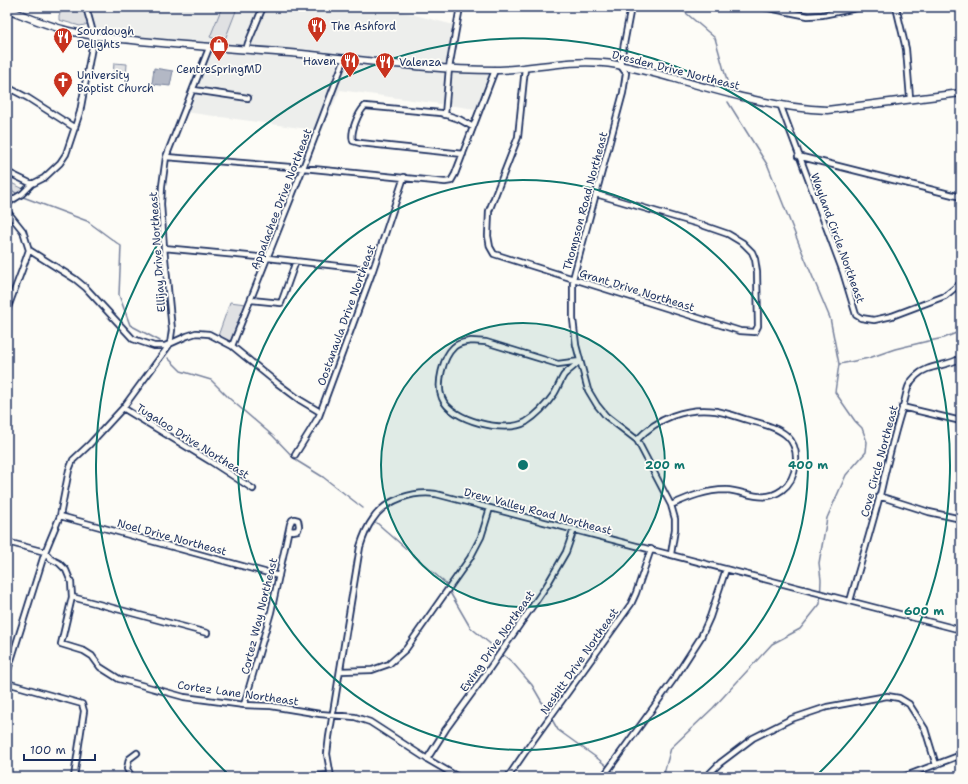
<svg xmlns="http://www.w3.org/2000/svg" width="968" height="784" viewBox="0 0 968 784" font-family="'Shantell Sans',sans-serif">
  <rect width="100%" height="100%" fill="#fdfcf7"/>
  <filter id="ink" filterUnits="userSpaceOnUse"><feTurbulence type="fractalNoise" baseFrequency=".025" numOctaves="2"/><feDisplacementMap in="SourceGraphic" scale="8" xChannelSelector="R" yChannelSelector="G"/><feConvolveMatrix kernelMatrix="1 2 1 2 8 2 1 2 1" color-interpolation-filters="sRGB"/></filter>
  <g filter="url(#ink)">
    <path fill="#edeeec" d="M 88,7 L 383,7 L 458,26 L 449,68 L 495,72 L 476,109 L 340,90 L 322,131 L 185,112 L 211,52 L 158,43 L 131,40 L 97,30 Z"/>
    <path fill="#e0e1e3" stroke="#7e88a0" d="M 66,7 L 83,7 L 89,24 L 80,26 L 59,20 L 59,15 Z
      M 222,7 L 228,7 L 236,11 L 224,42 L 210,37 Z
      M 114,63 L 127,64 L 126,77 L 113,76 Z
      M 7,181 L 30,192 L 7,209 Z
      M 230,302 L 246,304 L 231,343 L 218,336 Z"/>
    <path fill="#b3b8c5" stroke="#76819c" d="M 154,68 L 173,71 L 170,86 L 152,84 Z"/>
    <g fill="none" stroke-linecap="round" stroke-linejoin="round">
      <path stroke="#76819c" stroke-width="1.5" d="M 679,7 L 715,38 L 727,81
        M 7,187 L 16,193
        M 23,197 L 87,221 L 121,246 L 119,295 L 130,325 L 160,341
        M 168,358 L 181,371 L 211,380 L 230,399 L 273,436 L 297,461 L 323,477 L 363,508
        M 840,364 L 869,358 L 895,349 L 924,342 L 944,338 L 961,331
        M 377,523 L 444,582 L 470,627 L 512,662 L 532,685 L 558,730 L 597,758 L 620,777
        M 663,777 L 671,748 L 713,708 L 772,644 L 800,629 L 820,604 L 821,580 L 819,563 L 827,518 L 846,475 L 866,452 L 867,442 L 862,428 L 855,421 L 835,392 L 839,364 L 830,318 L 803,254 L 768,166 L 728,102"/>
      <g stroke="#1b2f5e" stroke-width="8">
        <path id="minor" d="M 631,7 L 620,65 L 626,73 L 623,93 L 573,279 L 573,319 L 576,345 L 588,390 L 597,405 L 606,416 L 637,440 L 671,505 L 675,519 L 675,529 L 671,554
          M 764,7 L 808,16 L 822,15 L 862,7
          M 896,7 L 906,49 L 910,98
          M 246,50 L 248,43 L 263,7
          M 525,68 L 518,137 L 489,211 L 488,236 L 490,247 L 494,254 L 740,331 L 755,332 L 758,326 L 757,272 L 755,259 L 752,252 L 743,243 L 728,234 L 702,225 L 596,194
          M 7,87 L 28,98 L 75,128
          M 194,90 L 248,98
          M 780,104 L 843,272 L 856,315 L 861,318 L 874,320 L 892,316 L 945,296 L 961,283
          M 445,115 L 449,68 L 460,7
          M 463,154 L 360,143 L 353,141 C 350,132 358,113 365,106 L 441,113 L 459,119 L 473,127
          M 798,156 L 961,197
          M 166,157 L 303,168 L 445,182 L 451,181 L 455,174 L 495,70
          M 7,172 L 32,184
          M 7,203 L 22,194 L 32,184 L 44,178 L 60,163 L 66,154 L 80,112 L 94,36 L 86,7
          M 7,211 L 23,231 L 29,250 L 22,270 L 7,310
          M 164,248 L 268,258 L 373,270
          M 29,250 L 75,279 L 86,288 L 133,339 L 154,346 L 165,346 L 187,336 L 196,333 L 209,334 L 232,346 L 277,383 L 300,400 L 320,412
          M 251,300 L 281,303 L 296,261
          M 471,341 L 486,342 L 558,364 L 580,361 C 575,366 569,370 564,375 C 560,381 558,388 554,394 C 547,404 537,415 526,422 C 506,434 451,421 442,398 C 436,384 443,357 454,347 C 459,342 465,342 471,341 Z
          M 232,346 L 303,168 L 345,58
          M 902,407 L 961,421
          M 123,408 L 210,461 L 253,489
          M 637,440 C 657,418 686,407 716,411 C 727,413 738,417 748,420 C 762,424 777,427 787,436 C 802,450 797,479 782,490 C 763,504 746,491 726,490 C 706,490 689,497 671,505
          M 295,455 L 310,431 L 319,416 L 373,270 L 404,177
          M 879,496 L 929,512 L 961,519
          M 60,516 L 279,576
          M 7,542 L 45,552 L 51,559 L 59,563 L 66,570 L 71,582 L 72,597 L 61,644 L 84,651 L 92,656 L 100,667 L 119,679 L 184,697 L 244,705 L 271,706 L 320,714 L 355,717 L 370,722 L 427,759 L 458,777
          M 72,597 L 207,633
          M 850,601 C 860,565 871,530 880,495 C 887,464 894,433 904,403 C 907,392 907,384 916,376 C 928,364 947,367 961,358
          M 340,671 L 372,670 L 389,664 L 406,649 L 470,558 L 481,537 L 490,508
          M 7,673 L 45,552 L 60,516 L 69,470 L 73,460 L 89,445 L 123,408 L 170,344 L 172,330 L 164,248 L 161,204 L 162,186 L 166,157 L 209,48
          M 7,683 L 82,704 L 84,711 L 74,777
          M 244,705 L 271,612 L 290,524 L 292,520 L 294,519 L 298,520 L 299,526 L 298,530 L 293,531 L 289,530
          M 427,759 L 446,729 L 481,681 L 547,585 L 566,552 L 574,529
          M 132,777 L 127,769 L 129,759 L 137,753
          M 312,777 L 330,775
          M 331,777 L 327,754 L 329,737 L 360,547 C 363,537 367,527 373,519 C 386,499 414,491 436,494 L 961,630
          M 508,777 L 532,742 L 563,699 L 631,604 L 636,593 L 651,549
          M 603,777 L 674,679 L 701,637 L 710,617 L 726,569
          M 706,777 L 720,763 L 753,738 L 791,719 L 827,707 L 887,696 L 899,698 L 909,704 L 925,729 L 936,765
          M 903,777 L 961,755"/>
      </g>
      <g stroke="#1b2f5e" stroke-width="9">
        <path id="tertiary" d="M 7,9 C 25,16 43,24 62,29 C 87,37 115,38 140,41 C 190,46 240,49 290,53 C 358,59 427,70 495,70 C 531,70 566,59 603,63 C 626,65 650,72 672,78 C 722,92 775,108 827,110 L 961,93"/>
      </g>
      <use href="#minor" stroke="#fdfcf7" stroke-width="4.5"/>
      <use href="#tertiary" stroke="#fdfcf7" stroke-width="6"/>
    </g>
  </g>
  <circle cx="523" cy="465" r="142" fill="#0f766e" fill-opacity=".12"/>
  <g fill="none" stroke="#0f766e" stroke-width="2">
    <circle cx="523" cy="465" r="142"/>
    <circle cx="523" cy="465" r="285"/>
    <path d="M229 775A427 427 0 1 1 817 775"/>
  </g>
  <defs>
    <g id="restaurant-pin" transform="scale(1)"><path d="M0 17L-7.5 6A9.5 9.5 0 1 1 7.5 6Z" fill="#c8321e" stroke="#fdfcf7"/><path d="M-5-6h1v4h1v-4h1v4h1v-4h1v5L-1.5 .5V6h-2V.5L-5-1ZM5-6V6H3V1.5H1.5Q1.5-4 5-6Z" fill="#fff"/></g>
    <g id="shop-pin" transform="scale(1)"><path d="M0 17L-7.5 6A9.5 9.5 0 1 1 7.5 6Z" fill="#c8321e" stroke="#fdfcf7"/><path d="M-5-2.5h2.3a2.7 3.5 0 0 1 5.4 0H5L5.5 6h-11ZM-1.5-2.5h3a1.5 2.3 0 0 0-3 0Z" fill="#fff"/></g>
    <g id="church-pin" transform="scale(1)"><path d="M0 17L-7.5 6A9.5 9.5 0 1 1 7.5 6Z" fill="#c8321e" stroke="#fdfcf7"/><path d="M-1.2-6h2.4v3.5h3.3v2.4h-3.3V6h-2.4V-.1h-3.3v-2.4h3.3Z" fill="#fff"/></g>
  </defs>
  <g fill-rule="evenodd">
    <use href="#restaurant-pin" x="317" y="26"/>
    <use href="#restaurant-pin" x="63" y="37"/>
    <use href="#shop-pin" x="219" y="45"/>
    <use href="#restaurant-pin" x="350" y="61"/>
    <use href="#restaurant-pin" x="385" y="62"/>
    <use href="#church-pin" x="63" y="81"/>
  </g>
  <g text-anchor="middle" stroke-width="3.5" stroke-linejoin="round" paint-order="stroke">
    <g font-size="11" fill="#1b2f5e" stroke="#fdfcf7" text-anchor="start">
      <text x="331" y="30">The Ashford</text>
      <text x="77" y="35">Sourdough<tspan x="77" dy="13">Delights</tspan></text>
      <text x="336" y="65" text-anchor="end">Haven</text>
      <text x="399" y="66">Valenza</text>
      <text x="219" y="73" text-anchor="middle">CentreSpringMD</text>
      <text x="77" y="79">University<tspan x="77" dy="13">Baptist Church</tspan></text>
    </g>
    <g font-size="11" fill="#1b2f5e" stroke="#fdfcf7">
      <text transform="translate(676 70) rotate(14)" y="4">Dresden Drive Northeast</text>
      <text transform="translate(281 199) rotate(-69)" y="4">Appalachee Drive Northeast</text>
      <text transform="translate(585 201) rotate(-75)" y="4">Thompson Road Northeast</text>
      <text transform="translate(838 238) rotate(70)" y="4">Wayland Circle Northeast</text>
      <text transform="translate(157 252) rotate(-94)" y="4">Ellijay Drive Northeast</text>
      <text transform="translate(637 290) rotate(17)" y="4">Grant Drive Northeast</text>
      <text transform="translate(346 315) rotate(-70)" y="4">Oostanaula Drive Northeast</text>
      <text transform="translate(193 441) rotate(32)" y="4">Tugaloo Drive Northeast</text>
      <text transform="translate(879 461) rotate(-75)" y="4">Cove Circle Northeast</text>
      <text transform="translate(538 511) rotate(15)" y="4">Drew Valley Road Northeast</text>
      <text transform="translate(172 537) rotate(15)" y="4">Noel Drive Northeast</text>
      <text transform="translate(259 616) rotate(-76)" y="4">Cortez Way Northeast</text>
      <text transform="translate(497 641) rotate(-55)" y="4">Ewing Drive Northeast</text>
      <text transform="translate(579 661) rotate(-55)" y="4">Nesbitt Drive Northeast</text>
      <text transform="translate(238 693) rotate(8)" y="4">Cortez Lane Northeast</text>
    </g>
  </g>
  <circle cx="523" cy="465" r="6" fill="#0f766e" stroke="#fdfcf7" stroke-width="2"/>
  <g font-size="12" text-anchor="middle" font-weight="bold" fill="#0f766e" stroke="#fdfcf7" stroke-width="3.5" stroke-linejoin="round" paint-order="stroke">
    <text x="665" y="469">200 m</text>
    <text x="808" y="469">400 m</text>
    <text x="924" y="615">600 m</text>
  </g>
  <rect width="968" height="784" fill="none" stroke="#fdfcf7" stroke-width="24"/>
  <rect x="12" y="12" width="944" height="760" fill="none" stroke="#1b2f5e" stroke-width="1.5" filter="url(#ink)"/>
  <path d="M24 754v6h71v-6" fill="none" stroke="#1b2f5e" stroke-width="2"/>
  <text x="30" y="754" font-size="12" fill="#1b2f5e" stroke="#fdfcf7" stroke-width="3" paint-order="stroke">100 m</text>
</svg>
